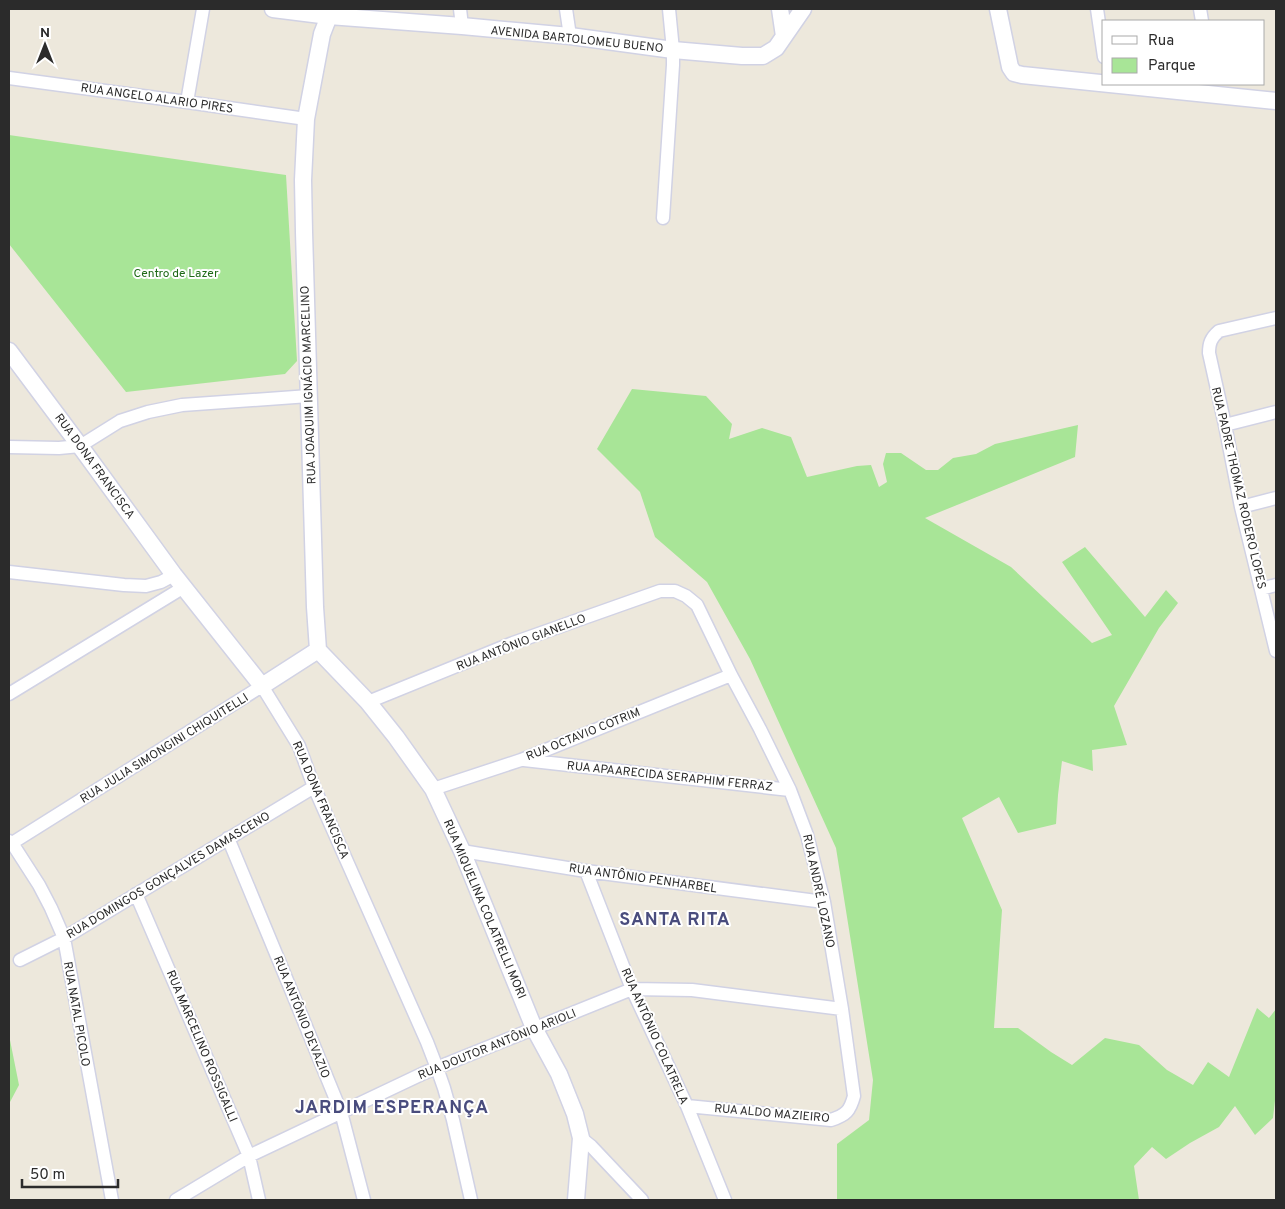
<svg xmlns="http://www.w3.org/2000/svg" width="1285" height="1209" viewBox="0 0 1285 1209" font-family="Overpass,sans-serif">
  <rect width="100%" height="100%" fill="#ede8dc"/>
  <path fill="#a8e597" d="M 9,135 L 286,175 L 297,361 L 285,374 L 126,392 L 9,244 Z
    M 632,389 L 706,396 L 732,424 L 729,439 L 762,428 L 791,437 L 807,477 L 857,466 L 871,465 L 879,487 L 887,482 L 883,464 L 886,453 L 901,453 L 926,470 L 938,470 L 953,458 L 976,454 L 995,444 L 1078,425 L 1075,457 L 925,518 L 1011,567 L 1092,643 L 1112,635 L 1062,562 L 1085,547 L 1145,617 L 1166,590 L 1178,603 L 1159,628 L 1114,706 L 1127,745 L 1092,750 L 1093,771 L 1062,761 L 1058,795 L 1056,824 L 1018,833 L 999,797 L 962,818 L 1002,910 L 994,1028 L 1018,1028 L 1051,1052 L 1072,1065 L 1105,1038 L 1139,1045 L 1167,1070 L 1193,1085 L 1208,1062 L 1229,1077 L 1257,1008 L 1269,1018 L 1276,1009 L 1276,1092 L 1273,1118 L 1255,1135 L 1235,1106 L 1219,1127 L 1190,1143 L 1166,1159 L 1152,1147 L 1134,1166 L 1139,1200 L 837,1200 L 837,1144 L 869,1120 L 873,1080 L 836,848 L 750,659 L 707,582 L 655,537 L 640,492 L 597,449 Z
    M 9,1035 L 19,1085 L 10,1102 L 9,1103 Z"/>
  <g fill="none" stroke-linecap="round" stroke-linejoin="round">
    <g stroke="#d1d2e4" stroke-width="15">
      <path id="street" d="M 460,9 L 462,26
        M 566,9 L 570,36
        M 1097,9 L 1104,57
        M 1200,9 L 1202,21
        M 9,78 L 187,102 L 306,119
        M 187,102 L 203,9
        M 663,218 L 673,65 L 673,50 L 669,9
        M 1276,318 L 1219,331 C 1211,338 1209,343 1209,353 L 1225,425 L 1241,507 L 1276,651
        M 1225,425 L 1276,412
        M 9,447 L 59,448 L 80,446 L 120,421 L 148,412 L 182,405 L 309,396
        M 1241,507 L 1276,498
        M 9,572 L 124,585 L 146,586 L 161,582 L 174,575
        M 1261,589 L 1276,585
        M 9,694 L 184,587
        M 368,702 L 513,643 L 660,591 L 675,591 L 686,596 L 697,605 L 731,675 L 760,729 L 790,790 L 807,835 L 824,902 L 842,1009 L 854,1096 C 850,1111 846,1115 831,1120 L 687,1106
        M 524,760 L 790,790
        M 433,789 L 521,760 L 731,675
        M 228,838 L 296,1002 L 341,1112 L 364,1200
        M 9,841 L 12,843 L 39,885 L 51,908 L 64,938 L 112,1200
        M 9,845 L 262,686 L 299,746 L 314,787 L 427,1042 L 437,1068 L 444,1088 L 453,1120 L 471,1200
        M 462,851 L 586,871 L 824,902
        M 586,871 L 632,989 L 687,1106 L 725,1200
        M 136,894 L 249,1156 L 259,1200
        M 20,960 L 64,938 L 314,787
        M 581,1138 L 591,1146 L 642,1200
        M 176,1200 L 249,1156 L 424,1073 L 632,989 L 692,990 L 842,1009"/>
    </g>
    <g stroke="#d1d2e4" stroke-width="19">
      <path id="secondary" d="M 273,9 L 329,16 L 462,26 L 570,36 L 673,50 L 742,56 L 763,56 L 776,48 L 803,9
        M 780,9 L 784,36
        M 998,9 L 1010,67 L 1014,73 L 1022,75 L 1276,101
        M 9,351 L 80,446 L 174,575 L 262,686 L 318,650
        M 318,650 L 315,607 L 304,232 L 303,180 L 306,119 L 322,34 L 329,16
        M 318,650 L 368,702 L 396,737 L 433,789 L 462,851 L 534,1028 L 559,1074 L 575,1114 L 581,1138 L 576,1200"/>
    </g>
    <use href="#street" stroke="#fff" stroke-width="12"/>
    <use href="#secondary" stroke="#fff" stroke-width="16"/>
  </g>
  <g text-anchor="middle" stroke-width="4" stroke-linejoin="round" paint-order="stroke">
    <g font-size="12" fill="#2b2b2b" stroke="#fff">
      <text transform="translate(577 39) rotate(6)" y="4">AVENIDA BARTOLOMEU BUENO</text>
      <text transform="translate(157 98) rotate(8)" y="4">RUA ANGELO ALARIO PIRES</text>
      <text transform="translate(308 385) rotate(-92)" y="4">RUA JOAQUIM IGNÁCIO MARCELINO</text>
      <text transform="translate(95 466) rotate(54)" y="4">RUA DONA FRANCISCA</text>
      <text transform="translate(1239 488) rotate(77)" y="4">RUA PADRE THOMAZ RODERO LOPES</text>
      <text transform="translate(521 642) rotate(-21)" y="4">RUA ANTÔNIO GIANELLO</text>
      <text transform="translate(583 734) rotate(-22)" y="4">RUA OCTAVIO COTRIM</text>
      <text transform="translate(164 748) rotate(-32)" y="4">RUA JULIA SIMONGINI CHIQUITELLI</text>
      <text transform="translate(670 776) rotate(6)" y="4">RUA APAARECIDA SERAPHIM FERRAZ</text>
      <text transform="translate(321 800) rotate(67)" y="4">RUA DONA FRANCISCA</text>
      <text transform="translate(168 875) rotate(-31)" y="4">RUA DOMINGOS GONÇALVES DAMASCENO</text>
      <text transform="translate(643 878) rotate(8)" y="4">RUA ANTÔNIO PENHARBEL</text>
      <text transform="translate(819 891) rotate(78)" y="4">RUA ANDRÉ LOZANO</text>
      <text transform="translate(485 909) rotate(67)" y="4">RUA MIQUELINA COLATRELLI MORI</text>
      <text transform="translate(77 1014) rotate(80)" y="4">RUA NATAL PICOLO</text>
      <text transform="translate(302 1017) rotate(68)" y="4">RUA ANTÔNIO DEVAZIO</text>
      <text transform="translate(655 1036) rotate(66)" y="4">RUA ANTÔNIO COLATRELA</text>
      <text transform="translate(497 1044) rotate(-22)" y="4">RUA DOUTOR ANTÔNIO ARIOLI</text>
      <text transform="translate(202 1046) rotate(67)" y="4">RUA MARCELINO ROSSIGALLI</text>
      <text transform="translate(772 1113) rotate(5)" y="4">RUA ALDO MAZIEIRO</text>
    </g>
    <g font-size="12" fill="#1f6a18" stroke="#fff">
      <text x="176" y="277">Centro de Lazer</text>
    </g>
    <g font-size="18" font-weight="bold" letter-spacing="1" fill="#494c7d" stroke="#fff">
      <text x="675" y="925">SANTA RITA</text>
      <text x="392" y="1113">JARDIM ESPERANÇA</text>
    </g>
  </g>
  <rect width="1285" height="1209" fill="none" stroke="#2b2b2b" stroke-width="20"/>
  <rect x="1102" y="20" width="162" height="65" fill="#ffffff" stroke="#aaaaaa"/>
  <rect x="1112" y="36" width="25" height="8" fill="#ffffff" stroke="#aaaaaa"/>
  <text x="1148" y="45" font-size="15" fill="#2b2b2b">Rua</text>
  <rect x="1112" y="58" width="25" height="15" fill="#a8e597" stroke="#aaaaaa"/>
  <text x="1148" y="70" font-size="15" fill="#2b2b2b">Parque</text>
  <g transform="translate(45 45)" stroke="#ffffff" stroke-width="4" paint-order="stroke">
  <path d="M0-4L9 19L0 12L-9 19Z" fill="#2b2b2b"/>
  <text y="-8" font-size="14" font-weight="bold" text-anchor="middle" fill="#2b2b2b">N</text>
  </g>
  <path d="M22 1179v8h96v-8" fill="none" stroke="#2b2b2b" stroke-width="2.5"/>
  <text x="30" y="1179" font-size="15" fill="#2b2b2b" stroke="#ffffff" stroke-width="4" paint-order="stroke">50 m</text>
</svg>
